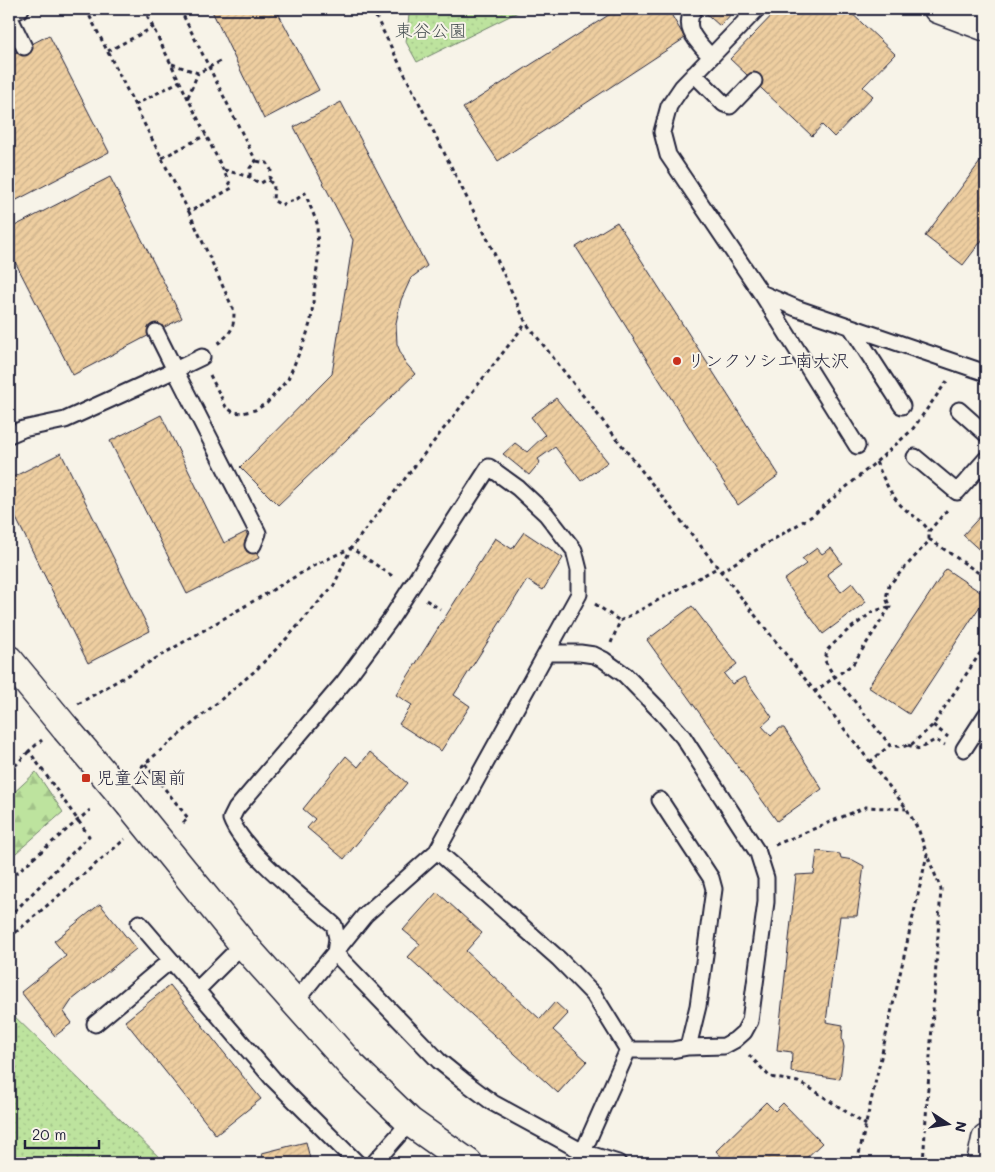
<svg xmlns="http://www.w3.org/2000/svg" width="995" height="1172" viewBox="0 0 995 1172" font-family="Mali,'Klee One',sans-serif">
  <defs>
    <pattern id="grass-dots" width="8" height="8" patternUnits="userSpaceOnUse" patternTransform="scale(1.25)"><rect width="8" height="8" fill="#bde39e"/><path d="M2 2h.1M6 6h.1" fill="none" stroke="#a2c289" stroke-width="1.8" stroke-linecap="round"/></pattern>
    <pattern id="forest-firs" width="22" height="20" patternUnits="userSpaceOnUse" patternTransform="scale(1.25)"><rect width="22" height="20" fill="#bde39e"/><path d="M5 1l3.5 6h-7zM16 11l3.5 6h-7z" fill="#a2c289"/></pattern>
    <pattern id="building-hatch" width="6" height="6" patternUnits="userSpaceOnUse" patternTransform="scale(1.25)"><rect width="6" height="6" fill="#eecea0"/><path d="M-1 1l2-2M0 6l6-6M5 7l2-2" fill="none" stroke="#ccb18b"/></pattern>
  </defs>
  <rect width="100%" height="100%" fill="#f7f3e8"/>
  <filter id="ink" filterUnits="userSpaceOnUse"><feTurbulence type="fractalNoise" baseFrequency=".02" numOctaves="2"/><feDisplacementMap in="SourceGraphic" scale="10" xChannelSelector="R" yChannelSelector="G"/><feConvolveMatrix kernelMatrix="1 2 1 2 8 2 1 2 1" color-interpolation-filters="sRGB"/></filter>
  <g filter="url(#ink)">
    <path fill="url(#grass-dots)" stroke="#70826c" d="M 406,9 L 524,9 L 417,62 L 406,42 L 409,15 Z
      M 9,1011 L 165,1163 L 9,1163 Z"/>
    <path fill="url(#forest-firs)" stroke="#70826c" d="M 36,772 L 63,812 L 9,859 L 9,797 Z"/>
    <path fill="url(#building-hatch)" stroke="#22223b" d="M 211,9 L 276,9 L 319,90 L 264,119 Z
      M 618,9 L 668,9 L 685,38 L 498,161 L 463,108 Z
      M 701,9 L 736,9 L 720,26 Z
      M 778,9 L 847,9 L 895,54 L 863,87 L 873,96 L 834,137 L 822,125 L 812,136 L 730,59 Z
      M 49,35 L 109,152 L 9,204 L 9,56 Z
      M 341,102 L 427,266 L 411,278 L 401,300 L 396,323 L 397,344 L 404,361 L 415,374 L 278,505 L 240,467 L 332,374 L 353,240 L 294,127 Z
      M 986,154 L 986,235 L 963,265 L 925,236 Z
      M 110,177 L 182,318 L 73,375 L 9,250 L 9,229 Z
      M 617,222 L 779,475 L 738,505 L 576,247 Z
      M 556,398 L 608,462 L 581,481 L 555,447 L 538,459 L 540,462 L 529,475 L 503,454 L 515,443 L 527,452 L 545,435 L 531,417 Z
      M 161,415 L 224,543 L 246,532 L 259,558 L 187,594 L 110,441 Z
      M 61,453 L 150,631 L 88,663 L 9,504 L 9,479 Z
      M 986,510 L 986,556 L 963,535 Z
      M 524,532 L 563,558 L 543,590 L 527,580 L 454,695 L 470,706 L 441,751 L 399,724 L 412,705 L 396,695 L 495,538 L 512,549 Z
      M 817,548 L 822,554 L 831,548 L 842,563 L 827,574 L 841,592 L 852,583 L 866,602 L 823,634 L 784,580 L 806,564 L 802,559 Z
      M 946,569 L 986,596 L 986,597 L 909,714 L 868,687 Z
      M 692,606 L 737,664 L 724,674 L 732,684 L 744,677 L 772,717 L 762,726 L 771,736 L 780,728 L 784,728 L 822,789 L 777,821 L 647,640 Z
      M 370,752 L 407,783 L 344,859 L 307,828 L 315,819 L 303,809 L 346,756 L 358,767 Z
      M 817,851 L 840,854 L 841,858 L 853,860 L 864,866 L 857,916 L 840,916 L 826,1022 L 843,1025 L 842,1038 L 844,1047 L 840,1079 L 791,1072 L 792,1052 L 777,1050 L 796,875 L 814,874 Z
      M 437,892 L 482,933 L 466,951 L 540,1019 L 555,1002 L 568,1014 L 553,1030 L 587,1061 L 558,1093 L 408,957 L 420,944 L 403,930 Z
      M 100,904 L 136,949 L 72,1000 L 64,1012 L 72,1023 L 55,1036 L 21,992 L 66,956 L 54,941 Z
      M 170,985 L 261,1099 L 216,1135 L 125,1021 Z
      M 766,1102 L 775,1111 L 783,1103 L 822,1143 L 801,1163 L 727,1163 L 716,1151 Z
      M 306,1142 L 311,1163 L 264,1163 L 262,1153 Z"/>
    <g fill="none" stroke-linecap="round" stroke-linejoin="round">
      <g stroke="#22223b" stroke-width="19">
        <path id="service" d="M 694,9 C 681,29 698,42 711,57
          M 757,9 L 682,87 L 669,106 L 662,132 L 668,155 L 761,293 L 796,308 L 986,373
          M 9,15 L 21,9
          M 9,16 L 24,47
          M 694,74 L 724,104 L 730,106 L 754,81
          M 762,294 L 857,446
          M 851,327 L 902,406
          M 156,332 L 175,370 L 202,357
          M 959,410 L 986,434
          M 9,435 L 23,429 L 65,420 L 175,370 L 258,533 L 253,545
          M 915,457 L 957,492 L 986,459
          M 964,749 L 986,715
          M 660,800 L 711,878 L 714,889 L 698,1006 L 688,1047
          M 437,851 L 559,959 L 594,995 L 628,1050 L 672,1050 L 688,1047 L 724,1046 L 735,1040 L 744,1032 L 750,1021 L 766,902 L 766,878 L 758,853 L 683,737 L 663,714 L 625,675 L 604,660 L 594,655 L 580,653 L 547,653
          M 139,923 L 273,1079 L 357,1163
          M 197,990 L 243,944
          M 294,1003 L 365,915 L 437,851 L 579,594 L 579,570 L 574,550 L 546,514 L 518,488 L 489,467 L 390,620 L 344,682 L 236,809 L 231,819 C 243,852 307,901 334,925 L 337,938 L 335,953 L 439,1061 L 465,1082 L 493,1103 L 583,1152 L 618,1163
          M 95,1024 L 171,960
          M 374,1163 L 410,1122
          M 578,1163 L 628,1050"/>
      </g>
      <g stroke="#22223b" stroke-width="31">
        <path id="tertiary" d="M 938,9 L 986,27
          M 9,660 L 66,729
          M 131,806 L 243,944 L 352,1066 L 410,1122 L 468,1163
          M 981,1163 L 986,1139"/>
      </g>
      <path stroke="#22223b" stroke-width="3" stroke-dasharray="4 4" stroke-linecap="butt" d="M 86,9 L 189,212
        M 144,9 L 232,188 L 189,212 L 234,311 C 234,330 231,333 216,345
        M 180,9 L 256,161 L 250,168 L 250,177
        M 372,9 L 489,242 L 526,323 L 907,809 L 919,831 L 927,855 L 857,1163
        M 108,51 L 154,27
        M 172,64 L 198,73 L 223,60
        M 188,97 L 198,73
        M 135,105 L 180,81
        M 162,158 L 206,135
        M 224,170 L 250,177 L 253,180 L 261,183 L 270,178 L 271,170 L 267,163 L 256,161
        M 210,375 L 226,407 L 233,412 L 242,413 L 255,410 L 267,403 L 288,379 L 306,337 L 311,320 L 318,260 L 317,223 L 305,193 L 297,199 L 281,205 L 273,200 L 274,185 L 268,180
        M 876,462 C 884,479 891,498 906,510 C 917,519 920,518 929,531
        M 929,539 L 986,578
        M 720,572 L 812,516 L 876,462 L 912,430 L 947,381
        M 426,600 L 440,609
        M 595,604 L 620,621
        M 889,607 L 874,611 L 847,631 L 827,650 L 825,661 L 834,676 L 890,745
        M 611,643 L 620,621 L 717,568
        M 814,692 L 853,664 L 890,607 L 886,598 L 889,585 L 929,541 L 929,531 L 948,509
        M 78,704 L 315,565 L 351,548 L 394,577
        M 933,725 L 948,737
        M 908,745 L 919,749 L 935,740 L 945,745
        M 870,762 L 890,745 L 902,747 L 912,744 L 933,725 L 986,644
        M 145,764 L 188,818 L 181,825
        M 141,767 L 256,670 L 288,637 L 334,585 L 351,548 L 526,323
        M 9,781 L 15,766 L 29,751
        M 775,845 L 866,807 L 906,809
        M 9,879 L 90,810
        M 9,917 L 89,836 L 29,751 L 42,740
        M 9,938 L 125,839
        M 749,1055 L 770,1077 L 798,1082 L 815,1091 L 866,1125
        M 923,1163 L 941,889 L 927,855"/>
      <use href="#service" stroke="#f7f3e8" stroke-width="15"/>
      <use href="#tertiary" stroke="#f7f3e8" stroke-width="28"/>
      <g stroke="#22223b" stroke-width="31" stroke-linecap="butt">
        <path id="tertiary-bridge" d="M 66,729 L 131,806"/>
      </g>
      <use href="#tertiary-bridge" stroke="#f7f3e8" stroke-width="28"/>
    </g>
  </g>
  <g fill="#c8321e" stroke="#f7f3e8" stroke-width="2">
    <circle cx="677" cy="361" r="5"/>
    <rect x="81" y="773" width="10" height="10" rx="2.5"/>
  </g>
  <g text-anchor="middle" stroke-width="4" stroke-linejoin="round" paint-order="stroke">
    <g font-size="18" fill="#495254" stroke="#f7f3e8">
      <text x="431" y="37">東谷公園</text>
    </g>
    <g font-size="18" fill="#22223b" stroke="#f7f3e8" text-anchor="start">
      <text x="687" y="367">リンクソシエ南大沢</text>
      <text x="96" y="784">児童公園前</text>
    </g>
  </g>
  <rect width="995" height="1172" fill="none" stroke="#f7f3e8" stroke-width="30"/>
  <rect x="15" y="15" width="965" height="1142" fill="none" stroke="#22223b" stroke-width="2" filter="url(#ink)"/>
  <g transform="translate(948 1124) rotate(102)" stroke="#f7f3e8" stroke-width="4" paint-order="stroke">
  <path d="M0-4L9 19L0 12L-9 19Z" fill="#22223b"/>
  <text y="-8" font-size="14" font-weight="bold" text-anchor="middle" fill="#22223b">N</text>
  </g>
  <path d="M25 1140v8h74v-8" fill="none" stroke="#22223b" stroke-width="2.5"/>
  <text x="32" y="1140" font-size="15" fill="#22223b" stroke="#f7f3e8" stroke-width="4" paint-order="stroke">20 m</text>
</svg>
